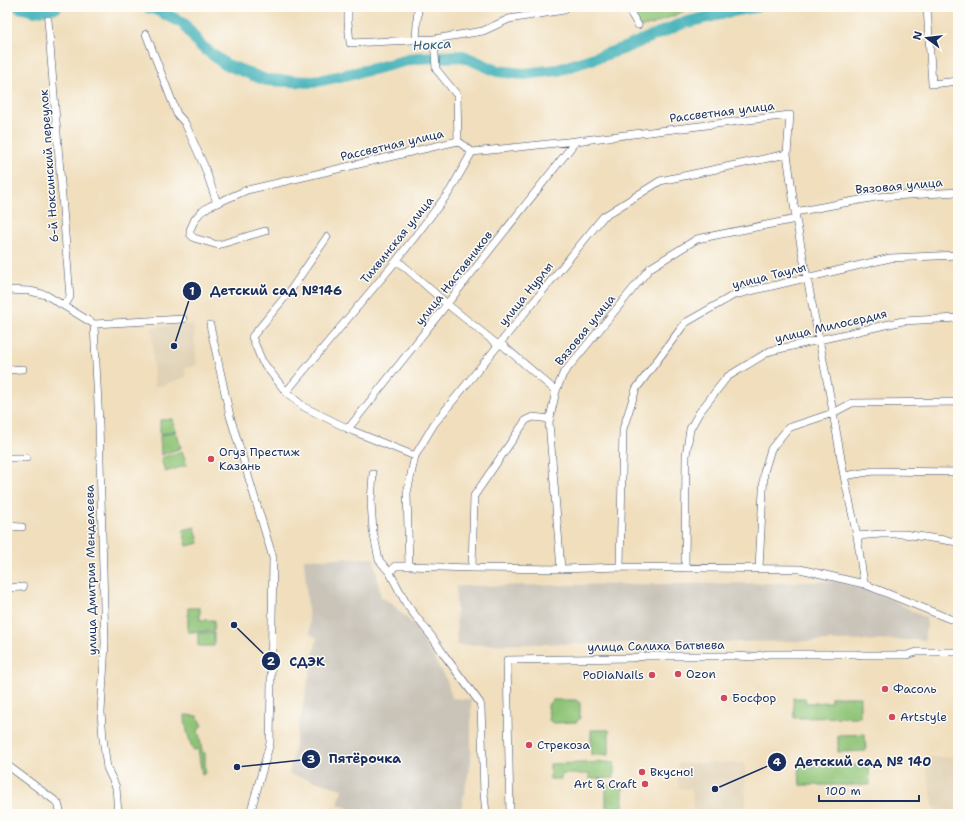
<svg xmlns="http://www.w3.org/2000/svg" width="965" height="821" viewBox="0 0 965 821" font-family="'Shantell Sans',sans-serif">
  <rect width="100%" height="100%" fill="#fdfcf7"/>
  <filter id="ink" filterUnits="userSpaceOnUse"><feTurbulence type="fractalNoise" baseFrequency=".025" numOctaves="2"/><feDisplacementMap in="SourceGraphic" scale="8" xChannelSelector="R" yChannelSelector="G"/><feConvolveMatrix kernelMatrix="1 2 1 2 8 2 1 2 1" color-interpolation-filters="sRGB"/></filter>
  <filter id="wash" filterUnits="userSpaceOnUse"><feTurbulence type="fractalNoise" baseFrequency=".012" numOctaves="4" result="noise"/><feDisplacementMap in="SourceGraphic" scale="16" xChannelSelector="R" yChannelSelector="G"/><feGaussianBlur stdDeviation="0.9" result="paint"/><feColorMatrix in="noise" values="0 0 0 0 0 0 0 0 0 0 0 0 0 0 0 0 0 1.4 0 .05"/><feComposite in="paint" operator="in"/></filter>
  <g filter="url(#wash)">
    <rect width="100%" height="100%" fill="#f0debc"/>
    <path fill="#e0d2b6" d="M 193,324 L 197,365 L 185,368 L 186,377 L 160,386 L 154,386 L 152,327 Z
      M 924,757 L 958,757 L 958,814 L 935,814 Z
      M 678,763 L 745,763 L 746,814 L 693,814 L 692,789 L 678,788 Z"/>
    <path fill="#c9c3b8" d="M 374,558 L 381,597 L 391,603 L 415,626 L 447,681 L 452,698 L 471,700 L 471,761 L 460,814 L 347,814 L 348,808 L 338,805 L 342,789 L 289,774 L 317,638 L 310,634 L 304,559 Z
      M 835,581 L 870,591 L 895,601 L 917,614 L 926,617 L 927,627 L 925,633 L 925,640 L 457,645 L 456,586 L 773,583 Z"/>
    <path fill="#8dc375" stroke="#54796a" d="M 625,7 L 694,7 L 652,25 L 637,28 Z
      M 172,419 L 176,430 L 160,435 L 160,420 Z
      M 176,431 L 181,448 L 161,455 L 160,436 Z
      M 182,451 L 187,465 L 165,472 L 161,458 Z
      M 195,527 L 199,543 L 187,546 L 183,530 Z
      M 188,608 L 200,608 L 200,620 L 214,620 L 214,631 L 188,632 Z
      M 198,633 L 214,633 L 214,646 L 198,646 Z
      M 831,697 L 860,697 L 860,717 L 794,718 L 793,698 L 805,698 L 806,703 L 831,702 Z
      M 552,700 L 576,700 L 580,703 L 580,718 L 577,722 L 553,723 L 549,720 L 548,705 Z
      M 185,715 L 197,716 L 202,726 L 201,726 L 198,731 C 201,739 200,745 203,753 L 205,753 L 205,773 L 202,775 L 198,749 L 193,750 C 189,739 185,727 185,715 Z
      M 591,730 L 609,730 L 609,755 L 591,755 Z
      M 865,734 L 866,751 L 838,752 L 838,735 Z
      M 614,762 L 614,778 L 589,779 L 589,774 L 562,774 L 561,779 L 550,779 L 550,764 Z
      M 869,765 L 870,785 L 800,785 L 799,766 Z
      M 623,785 L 623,807 L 606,807 L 606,786 Z"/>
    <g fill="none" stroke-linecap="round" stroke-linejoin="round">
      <path stroke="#3fb0b8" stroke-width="12" d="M 19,7 L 34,11 L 56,7
        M 148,7 L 153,8 L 183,23 L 200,45 L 225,64 L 266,80 L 313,82 L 373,69 L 416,58 L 463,56 L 497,71 L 524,74 L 558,70 L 622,49 L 683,23 L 742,9 L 756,7"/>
    </g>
  </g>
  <g filter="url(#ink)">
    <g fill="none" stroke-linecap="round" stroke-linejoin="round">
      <g stroke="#3b496c" stroke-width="8">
        <path id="street" d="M 348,7 L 348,22 L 350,43 L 434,39 L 483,31 L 509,19 L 564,10 L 564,7
          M 627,7 L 638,25
          M 927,7 L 932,84 L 958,81
          M 48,20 L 70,297 L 67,302 L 60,304
          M 146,34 L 177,114 L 185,123 L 205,168 L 217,203
          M 434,39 L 436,69 L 457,95 L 458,141
          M 416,40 L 418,7
          M 795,212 L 876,197 L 958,192
          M 265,231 L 218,245 L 194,238 L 190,234 L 190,230 L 195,219 L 201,212 L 210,206 L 247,190 L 458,141 L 472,152 L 576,141 L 790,115 L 787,154 L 796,219 L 807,278 L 831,401 L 844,476 L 857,536 L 864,584
          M 327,237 L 290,291 L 252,337 L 262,361 L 286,392 L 304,407 L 353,431 L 415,456
          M 397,260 L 447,304 L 498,345
          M 7,290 L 30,291 L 46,295 L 94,324 L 183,319
          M 94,324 L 99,424 L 105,643 L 101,712 L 103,738 L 107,768 L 116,787 L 118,814
          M 210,325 L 230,416 L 273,558 L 270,743 L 250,814
          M 500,343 L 556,391
          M 7,370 L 23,369
          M 286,392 L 397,260 L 450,191 L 472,152
          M 348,429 L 576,141
          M 7,458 L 26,458
          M 373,474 L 371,502 L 373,531 L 379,560 L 390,573 L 407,605 L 432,637 L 445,656 L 480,703 L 481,708 L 484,793 L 486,814
          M 844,476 L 874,471 L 958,472
          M 7,526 L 22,527
          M 857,536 L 881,534 L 904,534 L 958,542
          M 409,566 L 407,493 L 415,456 L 434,424 L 603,217 L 660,181 L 787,154
          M 620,567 L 623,429 L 636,389 L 685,323 L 734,295 L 890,258 L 958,255
          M 472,568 L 474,496 L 526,420 L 533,417 L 550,419
          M 685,568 L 686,455 L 690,429 L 699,413 L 727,377 L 770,351 L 903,321 L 958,318
          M 759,568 L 764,472 L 771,449 L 788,428 L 833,413 L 852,403 L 958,402
          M 561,569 L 549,422 L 556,391 L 563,374 L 650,268 L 697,239 L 796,219
          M 390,573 L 395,566 L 409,566 L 472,568 L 561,569 L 620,567 L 800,569 L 864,584 L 950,619 L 958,619
          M 7,588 L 23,587
          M 7,765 L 58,803 L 60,811 L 60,814
          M 510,814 L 507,660 L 631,658 L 645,656 L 737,656 L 751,657 L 768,654 L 855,654 L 863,655 L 907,655 L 917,652 L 958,652"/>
      </g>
      <use href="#street" stroke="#fff" stroke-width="7"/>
    </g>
  </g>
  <g fill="#d1495b" stroke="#fdfcf7" stroke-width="1.5">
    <circle cx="211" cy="459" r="4"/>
    <circle cx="678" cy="674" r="4"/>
    <circle cx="652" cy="675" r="4"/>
    <circle cx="885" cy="689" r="4"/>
    <circle cx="724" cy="698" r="4"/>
    <circle cx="892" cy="717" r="4"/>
    <circle cx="529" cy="745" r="4"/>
    <circle cx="642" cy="772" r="4"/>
    <circle cx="645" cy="784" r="4"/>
  </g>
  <g text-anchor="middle" stroke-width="3" stroke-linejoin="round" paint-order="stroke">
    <g font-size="12" fill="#1b2f5e" stroke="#fdfcf7">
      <text transform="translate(722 112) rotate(-7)" y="4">Рассветная улица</text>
      <text transform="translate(392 145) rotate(-13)" y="4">Рассветная улица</text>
      <text transform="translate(49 166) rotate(-94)" y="4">6-й Ноксинский переулок</text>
      <text transform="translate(899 186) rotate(-5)" y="4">Вязовая улица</text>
      <text transform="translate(397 240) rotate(-51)" y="4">Тихвинская улица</text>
      <text transform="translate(769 276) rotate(-14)" y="4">улица Таулы</text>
      <text transform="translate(454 278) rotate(-52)" y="4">улица Наставников</text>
      <text transform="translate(526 294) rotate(-51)" y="4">улица Нурлы</text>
      <text transform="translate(831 326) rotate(-13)" y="4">улица Милосердия</text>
      <text transform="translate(585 330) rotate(-51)" y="4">Вязовая улица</text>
      <text transform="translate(91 570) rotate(-91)" y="4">улица Дмитрия Менделеева</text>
      <text transform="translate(656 646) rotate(-1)" y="4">улица Салиха Батыева</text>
    </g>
    <g font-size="12" fill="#1b2f5e" stroke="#fdfcf7" text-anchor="start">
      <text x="219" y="456">Огуз Престиж<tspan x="219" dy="14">Казань</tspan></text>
      <text x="686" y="678">Ozon</text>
      <text x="644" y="679" text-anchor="end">PoDiaNails</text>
      <text x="893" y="693">Фасоль</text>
      <text x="732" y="702">Босфор</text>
      <text x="900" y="721">Artstyle</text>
      <text x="537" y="749">Стрекоза</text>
      <text x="650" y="776">Вкусно!</text>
      <text x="637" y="788" text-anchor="end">Art &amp; Craft</text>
    </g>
    <g font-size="13" font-style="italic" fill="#285c7e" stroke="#fdfcf7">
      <text transform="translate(432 44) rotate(-4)" y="5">Нокса</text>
    </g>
  </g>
  <path fill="none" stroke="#1b2f5e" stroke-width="1.5" d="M174 346L192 291M234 625L271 661M237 767L311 759M715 789L777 762"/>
  <g fill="#1b2f5e" stroke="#fdfcf7" stroke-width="1.5">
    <circle cx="174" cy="346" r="4"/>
    <circle cx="234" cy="625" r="4"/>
    <circle cx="237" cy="767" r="4"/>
    <circle cx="715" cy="789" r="4"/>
    <circle cx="192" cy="291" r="10"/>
    <circle cx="271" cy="661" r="10"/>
    <circle cx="311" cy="759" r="10"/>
    <circle cx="777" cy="762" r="10"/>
  </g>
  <g font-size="12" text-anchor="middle" font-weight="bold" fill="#fff">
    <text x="192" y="295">1</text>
    <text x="271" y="665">2</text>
    <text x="311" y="763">3</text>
    <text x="777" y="766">4</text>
  </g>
  <g font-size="13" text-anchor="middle" font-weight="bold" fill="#1b2f5e" stroke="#fdfcf7" stroke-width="3" stroke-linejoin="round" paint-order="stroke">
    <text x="276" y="295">Детский сад №146</text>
    <text x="307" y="666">СДЭК</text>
    <text x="365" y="763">Пятёрочка</text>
    <text x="863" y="766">Детский сад № 140</text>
  </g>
  <rect width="965" height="821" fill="none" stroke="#fdfcf7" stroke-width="24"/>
  <g transform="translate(927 38) rotate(285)" stroke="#fdfcf7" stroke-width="3" paint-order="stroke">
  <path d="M0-3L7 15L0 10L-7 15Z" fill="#1b2f5e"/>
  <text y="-6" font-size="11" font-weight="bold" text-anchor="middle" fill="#1b2f5e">N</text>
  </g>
  <path d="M819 795v6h100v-6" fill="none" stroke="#1b2f5e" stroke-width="2"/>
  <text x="825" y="795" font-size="12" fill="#1b2f5e" stroke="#fdfcf7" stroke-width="3" paint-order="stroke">100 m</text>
</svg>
